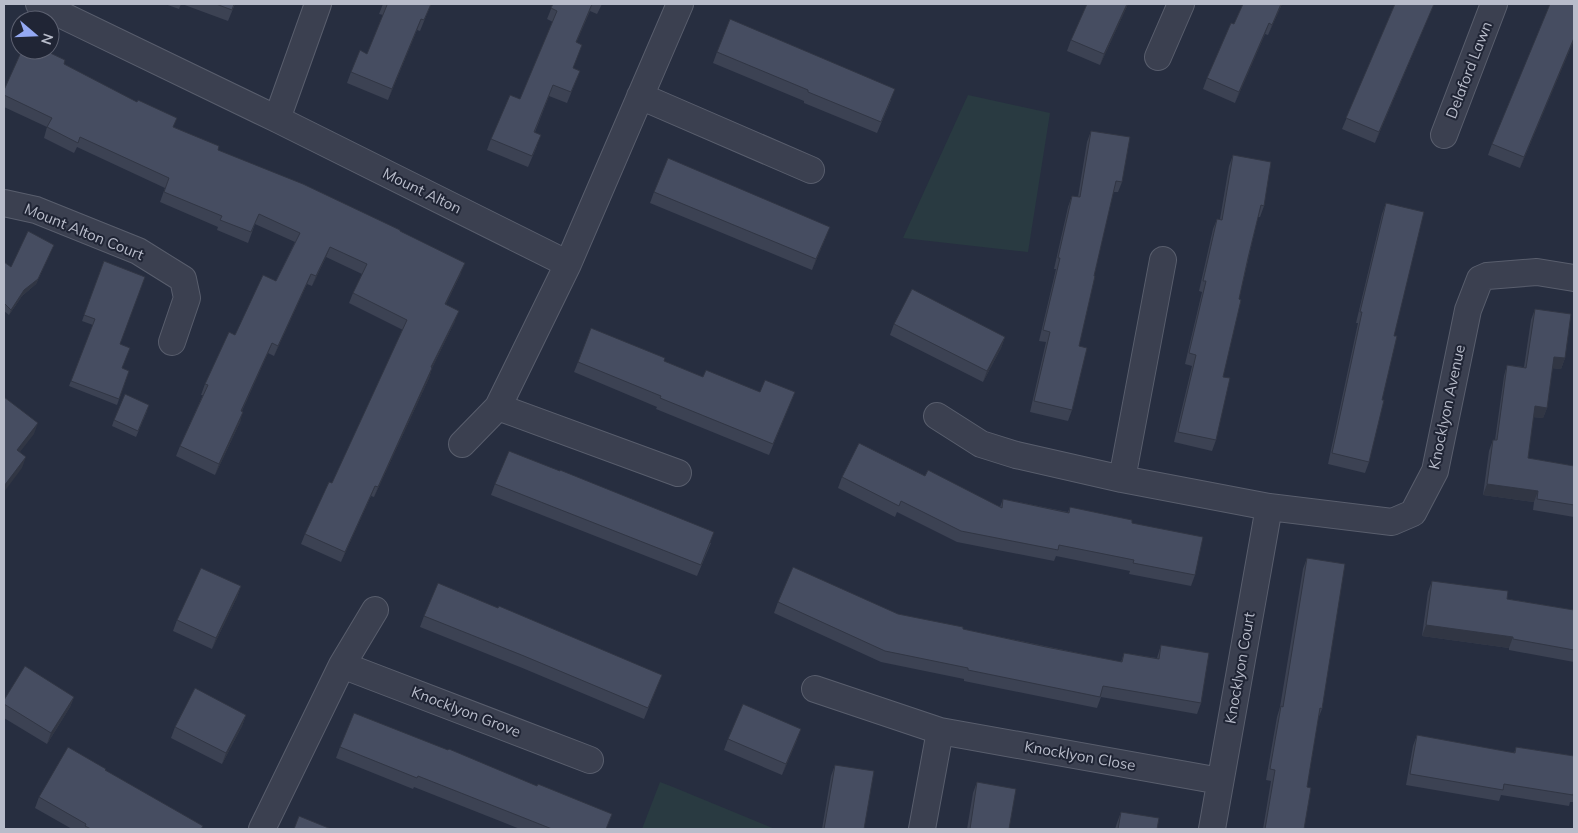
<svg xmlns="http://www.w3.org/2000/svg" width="1578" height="833" viewBox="0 0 1578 833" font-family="Mulish,sans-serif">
  <rect width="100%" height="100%" fill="#272e40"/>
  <path fill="#293a41" d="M 968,95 L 1050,113 L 1028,252 L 903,238 Z
    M 660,782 L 673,787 L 775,829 L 642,829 Z"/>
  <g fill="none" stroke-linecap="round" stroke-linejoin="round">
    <g stroke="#595e6d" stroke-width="28">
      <path id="minor" d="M 39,4 L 277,119 L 568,264
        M 1158,57 L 1181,4
        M 640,96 L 811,170
        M 277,119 L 318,4
        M 1444,135 L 1494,4
        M 4,203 L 36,210 L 138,251 L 183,279 L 187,298 L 172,342
        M 498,407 L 678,473
        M 937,416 L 981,444 L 1016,455 L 1122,479 L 1269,507 L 1392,522 L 1413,513 L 1435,471 L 1468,310 L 1480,279 L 1487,276 L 1537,272 L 1574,278
        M 462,444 L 498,407 L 568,264 L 680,4
        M 1122,479 L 1163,260
        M 342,665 L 375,610
        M 815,689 L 940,731 L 1220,781
        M 262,829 L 342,665 L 590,760
        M 922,829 L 940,731
        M 1212,829 L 1269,507"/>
    </g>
    <use href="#minor" stroke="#3b4050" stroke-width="26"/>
  </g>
  <path fill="#3c4253" d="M 165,4 L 181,4 L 179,9 Z
    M 182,4 L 235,4 L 228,21 Z
    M 383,4 L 431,4 L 420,31 L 417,30 L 388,100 L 347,83 L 351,72 L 367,54 L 383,15 L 379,14 Z
    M 553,4 L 602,4 L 597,14 L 590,11 L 576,43 L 573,68 L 580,71 L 567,103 L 549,96 L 535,132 L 537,146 L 528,167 L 487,150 L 491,139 L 520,99 L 553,22 L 547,19 Z
    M 1128,4 L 1100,65 L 1067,51 L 1071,40 Z
    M 1243,4 L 1282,4 L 1268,35 L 1265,34 L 1235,103 L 1203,89 L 1207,78 L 1234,24 Z
    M 1395,4 L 1434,4 L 1375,143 L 1342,129 Z
    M 1574,40 L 1520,168 L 1488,155 L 1492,144 Z
    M 717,52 L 891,100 L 877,133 L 804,103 L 804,101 L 713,63 Z
    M 64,64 L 174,127 L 218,150 L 400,231 L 461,273 L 446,304 L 455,321 L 432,368 L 429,378 L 374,497 L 371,496 L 341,562 L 301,544 L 305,534 L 332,483 L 403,330 L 349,303 L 353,293 L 362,274 L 326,257 L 312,286 L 307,284 L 274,356 L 268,353 L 242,411 L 240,422 L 215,475 L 176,456 L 180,446 L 203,395 L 201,395 L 205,384 L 235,335 L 276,281 L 295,242 L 255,224 L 248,243 L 217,230 L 218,227 L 160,202 L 165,188 L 77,147 L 74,153 L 44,138 L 47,127 L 4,107 L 4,90 Z
    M 1091,131 L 1122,182 L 1118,192 L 1113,192 L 1094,276 L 1079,346 L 1072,410 L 1068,421 L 1030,412 L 1046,342 L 1039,341 L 1056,269 L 1054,269 L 1068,207 L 1072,196 L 1078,197 L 1087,142 Z
    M 1233,155 L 1264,206 L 1260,217 L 1258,217 L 1239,299 L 1223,377 L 1216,440 L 1212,451 L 1174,442 L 1192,366 L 1185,364 L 1202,292 L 1199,291 L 1213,229 L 1217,219 L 1220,219 L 1229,166 Z
    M 654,192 L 826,237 L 812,270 L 650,203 Z
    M 1386,203 L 1394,336 L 1369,462 L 1365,473 L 1328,464 L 1358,323 L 1356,323 L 1382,214 Z
    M 54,245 L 36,284 L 22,296 L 9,315 L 4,311 L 4,262 L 11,267 Z
    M 104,261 L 120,344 L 122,368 L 129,371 L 117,405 L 69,386 L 93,325 L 82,321 Z
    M 1535,309 L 1565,358 L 1561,369 L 1552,368 L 1547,408 L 1543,418 L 1533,417 L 1528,458 L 1574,466 L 1574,517 L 1533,510 L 1534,502 L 1483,495 L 1489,451 L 1493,440 L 1495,440 L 1504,376 L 1507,365 L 1524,367 L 1531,320 Z
    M 894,324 L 1005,337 L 1001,348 L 983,382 L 890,335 Z
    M 664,361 L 703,377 L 760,392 L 795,392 L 769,455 L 656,409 L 657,407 L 574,372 L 578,362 Z
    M 147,411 L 136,437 L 112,426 L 114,420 Z
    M 925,476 L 1000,507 L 1003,499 L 1068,512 L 1070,507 L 1132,523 L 1195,575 L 1191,586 L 1129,574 L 1130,571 L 1056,556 L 1054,561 L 957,542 L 897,512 L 895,517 L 838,488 L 842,477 Z
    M 495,484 L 711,543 L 697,576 L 491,495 Z
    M 1307,558 L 1322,709 L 1318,719 L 1307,787 L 1304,829 L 1263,829 L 1271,781 L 1266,780 L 1277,717 L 1280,707 L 1303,569 Z
    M 1432,581 L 1507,599 L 1574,610 L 1574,662 L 1509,650 L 1509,648 L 1422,636 L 1428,592 Z
    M 241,586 L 237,597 L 212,649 L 173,631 L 177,620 Z
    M 778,602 L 898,614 L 963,629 L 1121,662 L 1124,653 L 1157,658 L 1161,645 L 1201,703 L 1197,714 L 1101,697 L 1097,708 L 964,681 L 964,679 L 881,662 L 774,613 Z
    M 424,616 L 662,675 L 644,719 L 520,667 L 420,627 Z
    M 74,697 L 70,707 L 47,744 L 4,718 L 4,700 Z
    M 246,715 L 242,726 L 222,764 L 171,738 L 175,727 Z
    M 1417,735 L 1514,753 L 1516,747 L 1574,756 L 1574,802 L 1570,802 L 1569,806 L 1501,795 L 1499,801 L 1406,785 L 1413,746 Z
    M 728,739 L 797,740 L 782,775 L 724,750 Z
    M 340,747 L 537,786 L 612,814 L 606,829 L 520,829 L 414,787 L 413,789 L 336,758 Z
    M 835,765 L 864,829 L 822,829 L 831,776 Z
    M 105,770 L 201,829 L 72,829 L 35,808 L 39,797 Z
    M 977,782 L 1009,829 L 967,829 L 973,793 Z
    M 1121,812 L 1157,829 L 1115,829 L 1117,823 Z"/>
  <path fill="#313644" d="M 593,4 L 572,53 L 576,42 Z
    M 1127,4 L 1128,4 L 1100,65 L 1104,54 Z
    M 1281,4 L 1282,4 L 1268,35 L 1272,25 Z
    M 1434,4 L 1375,143 L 1379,132 Z
    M 421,19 L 417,30 L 388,100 L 392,89 Z
    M 1269,23 L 1265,34 L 1235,103 L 1239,92 Z
    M 1574,38 L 1574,40 L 1520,168 L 1524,157 Z
    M 830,227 L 826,237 L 812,270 L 816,259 Z
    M 54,245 L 36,284 L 22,296 L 9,315 L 11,310 Z
    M 330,247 L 326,257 L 312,286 L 316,276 Z
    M 465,263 L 461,273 L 441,314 L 445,304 Z
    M 311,274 L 307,284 L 274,356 L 278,346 Z
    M 459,311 L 455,321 L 427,378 L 431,367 Z
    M 1005,337 L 1001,348 L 983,382 L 987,371 Z
    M 272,343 L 268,353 L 237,421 L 241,411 Z
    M 1554,357 L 1565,358 L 1561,369 L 1550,368 Z
    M 432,368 L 429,378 L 374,497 L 378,487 Z
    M 1535,406 L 1547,408 L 1543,418 L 1531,417 Z
    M 243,412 L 240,422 L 215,475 L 219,464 Z
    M 38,423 L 34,434 L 13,461 L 17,450 Z
    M 26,457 L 22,468 L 4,492 L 4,486 Z
    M 1487,484 L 1538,491 L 1534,502 L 1483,495 Z
    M 375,486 L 371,496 L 341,562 L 345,552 Z
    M 241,586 L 237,597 L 212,649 L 216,638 Z
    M 1426,625 L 1513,637 L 1509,648 L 1422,636 Z
    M 74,697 L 70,707 L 47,744 L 51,733 Z
    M 246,715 L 242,726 L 222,764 L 226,753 Z
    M 801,729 L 797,740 L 782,775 L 786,764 Z"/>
  <path fill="#464d61" stroke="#313644" d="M 216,4 L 234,4 L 232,10 Z
    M 385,4 L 431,4 L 424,20 L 421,19 L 392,89 L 351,72 L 360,50 L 367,54 L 387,5 Z
    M 553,4 L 592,4 L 576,42 L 582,45 L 573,68 L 580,71 L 571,92 L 553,85 L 534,132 L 541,135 L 532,156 L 491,139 L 510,95 L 520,99 L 557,11 L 551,8 Z
    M 1087,4 L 1127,4 L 1104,54 L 1071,40 Z
    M 1243,4 L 1281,4 L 1272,25 L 1269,23 L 1239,92 L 1207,78 L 1231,23 L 1234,24 Z
    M 1395,4 L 1434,4 L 1379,132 L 1346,118 Z
    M 1550,4 L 1574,4 L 1574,38 L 1524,157 L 1492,144 Z
    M 730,19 L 895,89 L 881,122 L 808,92 L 808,90 L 717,52 Z
    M 22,50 L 44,50 L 65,60 L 64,64 L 137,102 L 138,100 L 177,118 L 173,127 L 219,146 L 218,150 L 303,184 L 400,230 L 400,231 L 465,263 L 445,304 L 459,311 L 431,367 L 432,368 L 378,487 L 375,486 L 345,552 L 305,534 L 329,482 L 332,483 L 407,320 L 353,293 L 367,264 L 330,247 L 316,276 L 311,274 L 278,346 L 272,343 L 241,411 L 243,412 L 219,464 L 180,446 L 208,385 L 205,384 L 229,332 L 235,335 L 263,275 L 276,281 L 300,233 L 259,214 L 251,232 L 220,220 L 222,216 L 164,192 L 169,178 L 80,137 L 78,143 L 47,127 L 52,118 L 4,95 L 4,90 Z
    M 1091,131 L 1130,137 L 1122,182 L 1116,181 L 1094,276 L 1095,276 L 1079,346 L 1087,348 L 1072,410 L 1034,401 L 1050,332 L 1043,330 L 1060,258 L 1058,258 L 1072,196 L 1080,197 Z
    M 1233,155 L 1271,162 L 1264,206 L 1261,205 L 1248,258 L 1239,299 L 1241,300 L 1223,377 L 1230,378 L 1216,440 L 1178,432 L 1196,355 L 1189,353 L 1206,281 L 1203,281 L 1217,219 L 1222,220 Z
    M 668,158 L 830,227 L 816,259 L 654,192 Z
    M 1386,203 L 1424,212 L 1394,336 L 1397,336 L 1382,400 L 1384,400 L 1369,462 L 1332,453 L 1362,312 L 1360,312 Z
    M 28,231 L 54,245 L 38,279 L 24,290 L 11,310 L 4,303 L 4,262 L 11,267 Z
    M 104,261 L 145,277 L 120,344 L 130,348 L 122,368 L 129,371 L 119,399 L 71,381 L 95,319 L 84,315 Z
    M 912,289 L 1005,337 L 987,371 L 894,324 Z
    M 1535,309 L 1571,314 L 1565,358 L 1554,357 L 1547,408 L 1535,406 L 1528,458 L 1574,466 L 1574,505 L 1537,499 L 1538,491 L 1487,484 L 1493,440 L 1497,440 L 1507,365 L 1526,368 Z
    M 591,328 L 665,358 L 664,361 L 703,377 L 706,370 L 760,392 L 765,380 L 795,392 L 773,444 L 660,398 L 661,396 L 578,362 Z
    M 125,394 L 149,405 L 138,431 L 114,420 Z
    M 4,397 L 38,423 L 17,450 L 26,457 L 4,486 Z
    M 859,443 L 925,476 L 928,470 L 1002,508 L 1003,499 L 1069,513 L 1070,507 L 1132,520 L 1132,523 L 1203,537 L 1195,575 L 1133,563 L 1134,560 L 1059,545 L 1058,550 L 961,531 L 901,501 L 899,506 L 842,477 Z
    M 509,451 L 560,471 L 560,470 L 714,532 L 701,565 L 495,484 Z
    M 1307,558 L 1345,564 L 1322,709 L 1320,708 L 1307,787 L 1311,788 L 1304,829 L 1265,829 L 1275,770 L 1270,769 L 1281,706 L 1283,707 Z
    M 793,567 L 898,614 L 963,627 L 963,629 L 1046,647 L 1122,662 L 1124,653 L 1159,659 L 1161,645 L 1209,653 L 1201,703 L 1103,686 L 1100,697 L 968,670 L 968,668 L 885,651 L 778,602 Z
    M 201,568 L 241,586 L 216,638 L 177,620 Z
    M 1432,581 L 1508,591 L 1507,599 L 1574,610 L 1574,650 L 1513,639 L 1513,637 L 1426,625 Z
    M 438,583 L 498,608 L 499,606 L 662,675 L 648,708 L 524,656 L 424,616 Z
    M 25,666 L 74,697 L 51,733 L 4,704 L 4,700 Z
    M 195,688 L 246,715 L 226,753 L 175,727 Z
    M 743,704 L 801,729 L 786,764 L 728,739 Z
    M 354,713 L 448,750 L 449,749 L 537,786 L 538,784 L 612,814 L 606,829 L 552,829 L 418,776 L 417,778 L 340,747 Z
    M 1417,735 L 1515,753 L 1516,747 L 1574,756 L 1574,791 L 1573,795 L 1504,784 L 1503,790 L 1410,774 Z
    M 68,747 L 106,769 L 105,770 L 203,826 L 201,829 L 91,829 L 85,826 L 86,824 L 39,797 Z
    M 835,765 L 874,771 L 864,829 L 824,829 Z
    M 977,782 L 1016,789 L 1009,829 L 970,829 Z
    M 1121,812 L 1159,818 L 1157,829 L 1118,829 Z
    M 299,816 L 331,829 L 294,829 Z"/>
  <g text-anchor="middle" stroke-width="4" stroke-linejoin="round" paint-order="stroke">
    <g font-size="15" fill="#b8bcca" stroke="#202535">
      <text transform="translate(1469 70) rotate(-69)" y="5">Delaford Lawn</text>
      <text transform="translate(422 191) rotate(26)" y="5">Mount Alton</text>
      <text transform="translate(84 232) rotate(22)" y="5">Mount Alton Court</text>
      <text transform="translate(1447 407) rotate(-78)" y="5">Knocklyon Avenue</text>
      <text transform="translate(1240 668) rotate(-80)" y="5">Knocklyon Court</text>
      <text transform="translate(466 712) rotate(21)" y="5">Knocklyon Grove</text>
      <text transform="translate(1080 756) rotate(10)" y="5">Knocklyon Close</text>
    </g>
  </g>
  <rect width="1578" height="833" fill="none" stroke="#b8bcca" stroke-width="10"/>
  <g transform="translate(35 35) rotate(109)"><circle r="24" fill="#202535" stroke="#5d6171"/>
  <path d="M0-4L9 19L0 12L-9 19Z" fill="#94a9f3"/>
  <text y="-8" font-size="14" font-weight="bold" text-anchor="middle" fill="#b8bcca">N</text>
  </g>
</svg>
